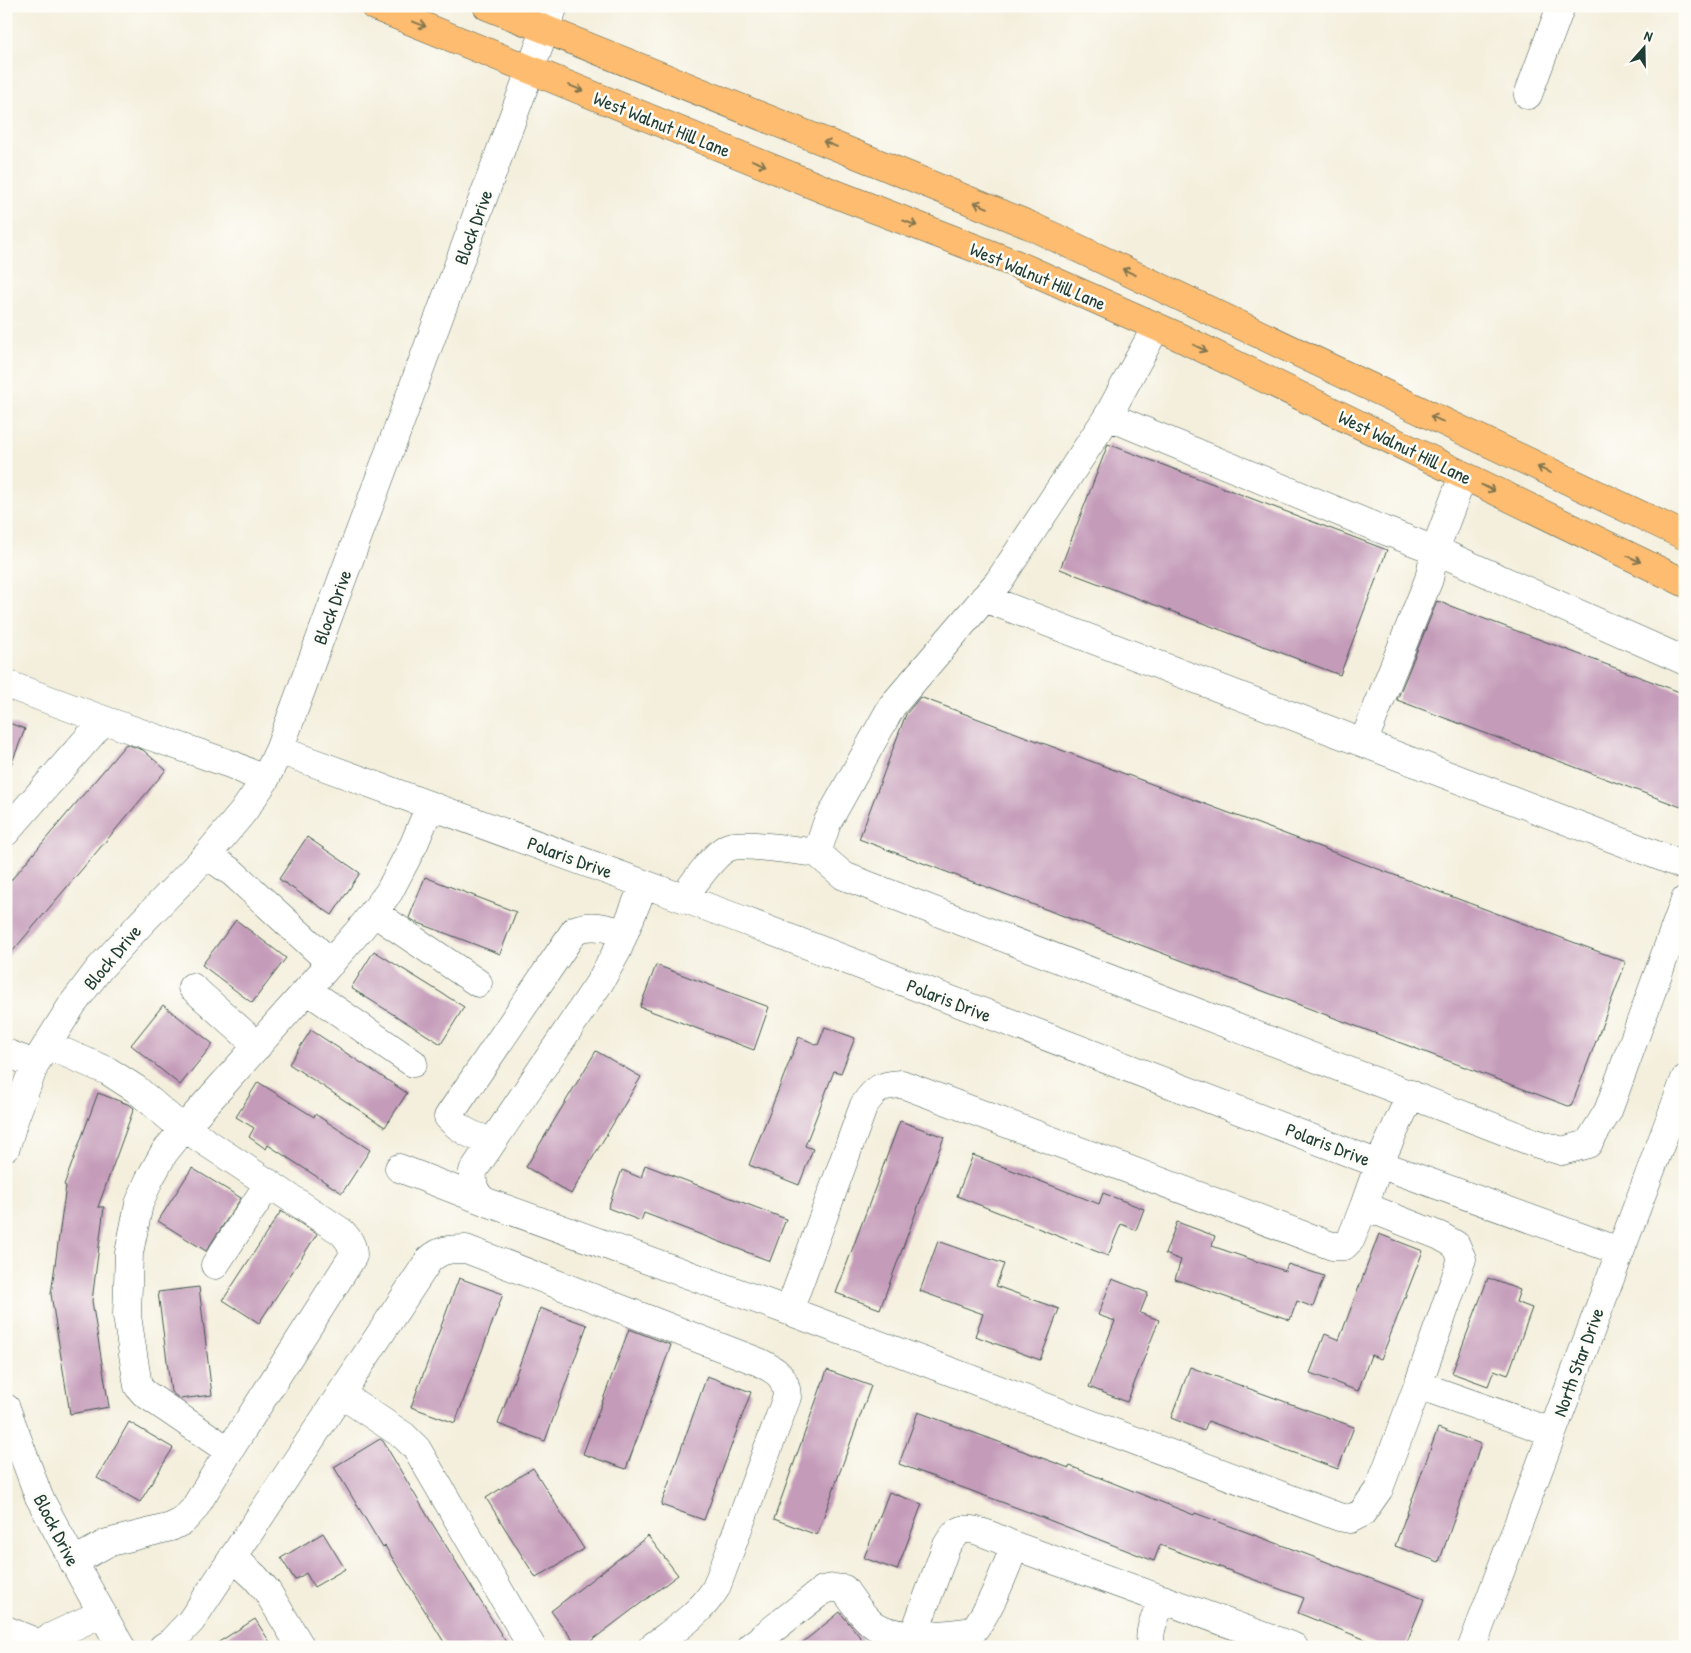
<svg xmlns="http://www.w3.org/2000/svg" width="1691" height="1653" viewBox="0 0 1691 1653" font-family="'Patrick Hand',sans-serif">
  <rect width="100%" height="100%" fill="#fdfcf7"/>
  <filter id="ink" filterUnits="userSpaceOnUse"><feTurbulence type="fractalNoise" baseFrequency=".02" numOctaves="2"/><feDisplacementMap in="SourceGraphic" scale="10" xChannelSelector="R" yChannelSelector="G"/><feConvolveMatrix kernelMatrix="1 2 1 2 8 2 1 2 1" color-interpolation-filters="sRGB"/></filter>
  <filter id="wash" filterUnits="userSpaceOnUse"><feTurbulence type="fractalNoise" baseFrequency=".0096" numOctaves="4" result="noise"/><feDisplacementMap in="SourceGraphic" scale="20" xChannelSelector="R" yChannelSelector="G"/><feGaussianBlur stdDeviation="1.12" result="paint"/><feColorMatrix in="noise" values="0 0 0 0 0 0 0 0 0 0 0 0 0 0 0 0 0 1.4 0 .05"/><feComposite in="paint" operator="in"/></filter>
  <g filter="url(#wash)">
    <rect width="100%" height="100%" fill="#f4efdd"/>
    <g id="blocks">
      <path fill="#c49bb9" d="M 1108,444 L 1387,550 L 1340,675 L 1060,569 Z
        M 1437,601 L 1685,694 L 1685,798 L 1681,807 L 1397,700 Z
        M 920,697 L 1626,962 L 1571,1107 L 859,839 L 906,714 Z
        M 6,722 L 25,729 L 7,775 L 6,775 Z
        M 126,744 L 143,750 L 166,770 L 6,959 L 6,886 Z
        M 307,837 L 360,873 L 332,915 L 279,879 Z
        M 425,877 L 516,912 L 500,954 L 416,922 L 409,918 Z
        M 236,920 L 286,958 L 252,1003 L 202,965 Z
        M 374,951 L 464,1007 L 441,1044 L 351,988 Z
        M 656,965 L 769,1007 L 754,1050 L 640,1007 Z
        M 163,1005 L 213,1044 L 180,1085 L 131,1045 Z
        M 825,1027 L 855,1038 L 841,1073 L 834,1071 L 805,1146 L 813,1149 L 799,1185 L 749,1165 L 799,1037 L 818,1045 Z
        M 311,1030 L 407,1093 L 385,1127 L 289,1064 Z
        M 596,1051 L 641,1077 L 571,1194 L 526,1167 Z
        M 258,1082 L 314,1117 L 315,1114 L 370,1150 L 342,1193 L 268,1145 L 266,1149 L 249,1137 L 254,1128 L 236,1117 Z
        M 98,1093 L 130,1105 L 134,1108 L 98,1207 L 104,1207 L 92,1301 L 109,1407 L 70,1414 L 51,1294 L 66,1186 L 64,1185 Z
        M 900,1121 L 944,1137 L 880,1309 L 836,1293 Z
        M 973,1155 L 1099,1204 L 1103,1193 L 1144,1209 L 1136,1230 L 1121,1224 L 1108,1256 L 957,1196 Z
        M 645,1165 L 786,1219 L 770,1261 L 644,1213 L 641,1221 L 608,1208 L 622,1170 L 641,1178 Z
        M 192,1168 L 241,1198 L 206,1251 L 158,1221 Z
        M 281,1211 L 317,1234 L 259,1323 L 223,1300 Z
        M 1177,1222 L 1215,1236 L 1212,1246 L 1285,1271 L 1288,1264 L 1324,1276 L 1313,1307 L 1297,1301 L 1290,1320 L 1175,1279 L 1181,1260 L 1165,1254 Z
        M 1379,1234 L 1423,1251 L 1381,1359 L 1371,1355 L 1358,1391 L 1310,1373 L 1325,1334 L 1339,1340 Z
        M 938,1241 L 1004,1264 L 996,1286 L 1059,1309 L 1040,1360 L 975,1336 L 983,1314 L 920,1291 Z
        M 459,1278 L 503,1294 L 455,1423 L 411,1407 Z
        M 1488,1278 L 1520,1290 L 1516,1302 L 1532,1308 L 1508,1375 L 1494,1370 L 1488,1386 L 1452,1373 Z
        M 1112,1279 L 1148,1293 L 1140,1313 L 1159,1320 L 1127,1402 L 1089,1387 L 1115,1321 L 1098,1315 Z
        M 199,1287 L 212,1395 L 180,1399 L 171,1392 L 158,1292 Z
        M 540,1308 L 587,1325 L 545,1441 L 498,1424 Z
        M 629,1329 L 671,1345 L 626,1469 L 583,1454 Z
        M 1190,1367 L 1354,1427 L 1338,1469 L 1208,1421 L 1204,1431 L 1171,1418 Z
        M 827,1370 L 871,1386 L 817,1535 L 774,1519 Z
        M 707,1376 L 751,1392 L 704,1520 L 661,1505 Z
        M 918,1412 L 1069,1468 L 1070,1466 L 1194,1515 L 1195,1513 L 1319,1559 L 1424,1599 L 1405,1647 L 1384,1647 L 1298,1613 L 1304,1598 L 1160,1545 L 1154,1561 L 1031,1513 L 899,1464 Z
        M 129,1422 L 173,1448 L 140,1502 L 97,1478 Z
        M 1438,1428 L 1481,1444 L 1439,1562 L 1395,1546 Z
        M 380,1439 L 383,1441 L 430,1520 L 509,1647 L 447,1647 L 385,1546 L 383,1548 L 334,1467 Z
        M 533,1468 L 584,1549 L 536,1578 L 486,1498 Z
        M 889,1492 L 922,1504 L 897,1570 L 864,1558 Z
        M 323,1533 L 345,1569 L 314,1587 L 306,1573 L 295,1580 L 281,1558 Z
        M 648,1536 L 678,1575 L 583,1647 L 578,1647 L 551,1611 Z
        M 840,1612 L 868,1647 L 797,1647 Z
        M 255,1619 L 273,1647 L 211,1647 Z"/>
    </g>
  </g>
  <g filter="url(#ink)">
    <use href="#blocks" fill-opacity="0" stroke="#3f584d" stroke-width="1"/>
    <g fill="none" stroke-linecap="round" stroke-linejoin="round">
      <g stroke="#3f584d" stroke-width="29">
        <path id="minor" d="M 1528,95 L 1561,6
          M 1156,327 L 1108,416 L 999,581 L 892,706 L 827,823 L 817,853 L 844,876 L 1535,1143 L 1562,1151 L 1588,1144 L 1608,1111 L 1685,900
          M 1108,416 L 1383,530 L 1435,550 L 1685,661
          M 984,598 L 1685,866
          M 6,684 L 104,720 L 233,765 L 265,780
          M 1363,743 L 1429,579 L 1435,550 L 1463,476
          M 279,750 L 737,918 L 1379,1164 L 1619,1251
          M 6,832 L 104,720
          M 207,855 L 233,873 L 331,963
          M 644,884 L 617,951 L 600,982 L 473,1171 C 472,1185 474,1192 484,1201 L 789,1311 L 1339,1517 L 1350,1519 L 1362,1513 L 1379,1489 L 1418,1385 L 1462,1259 L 1456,1245 L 1440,1236 L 1364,1206 L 1379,1164 L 1411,1094
          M 683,898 C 692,886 715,852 729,847 C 741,842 801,851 817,853
          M 373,912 L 478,983
          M 192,987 L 258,1046
          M 307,990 L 413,1063
          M 47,1045 L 108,1071 L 136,1089 L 171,1119 L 342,1232 C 349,1240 353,1245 353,1256 L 229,1451 L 194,1509 L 183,1521 L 171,1527 L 107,1543 L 73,1562
          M 6,1053 L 35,1064
          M 492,1141 C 474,1137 461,1131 448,1117 L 575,930 C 592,923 607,928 624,933
          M 6,1147 L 14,1120 L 35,1064 L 72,1005 L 99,969 L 143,921 L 207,855 L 243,812 L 265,780 L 279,750 L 554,6
          M 399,1168 L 484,1201
          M 215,1265 L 269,1183
          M 789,1311 L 864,1105 C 876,1088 880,1085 902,1084 L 1332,1246 L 1344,1246 L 1351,1239 L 1364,1206
          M 1418,1385 L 1552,1432
          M 341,1394 L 404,1436 L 417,1449 L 532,1647
          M 6,1408 L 39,1497 L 83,1579 L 121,1647
          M 229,1451 L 144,1393 L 138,1386 L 127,1316 L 129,1253 L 139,1204 L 149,1180 L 164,1153 L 185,1127 L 307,990 L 362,927 L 389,892 L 414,844 L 430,806
          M 233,1557 L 255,1577 L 267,1591 L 301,1647
          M 6,1630 L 43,1645
          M 914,1634 L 946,1547 C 950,1540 954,1533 962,1530 C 973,1526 1003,1541 1015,1546
          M 41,1647 L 51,1637 L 102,1613
          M 163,1647 L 171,1642 L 191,1621 L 429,1260 C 441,1249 450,1249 466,1249 L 759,1362 C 777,1371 786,1376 787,1397 L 716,1588 C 700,1614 676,1629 652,1647
          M 750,1647 L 823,1590 L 833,1588 L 844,1589 C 852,1600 865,1621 877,1627 C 906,1641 943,1635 973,1631 C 993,1605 1002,1576 1015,1546 L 1294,1647
          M 1152,1647 C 1146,1632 1157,1614 1163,1599
          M 1472,1647 L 1685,1079"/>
      </g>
      <g stroke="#3f584d" stroke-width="29">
        <path id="major" d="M 374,6 L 823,189 L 1016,264 L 1173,334 L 1685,583
          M 487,6 L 875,162 L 1029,225 L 1685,536"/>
      </g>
      <use href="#minor" stroke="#fff" stroke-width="28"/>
      <use href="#major" stroke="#fdbc70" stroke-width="28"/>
    </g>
    <defs><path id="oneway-shaft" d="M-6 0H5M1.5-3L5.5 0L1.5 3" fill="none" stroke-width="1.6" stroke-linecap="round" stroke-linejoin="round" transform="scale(1.25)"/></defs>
    <g stroke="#83764f">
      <use href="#oneway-shaft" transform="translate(419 24) rotate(22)"/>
      <use href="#oneway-shaft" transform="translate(576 88) rotate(22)"/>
      <use href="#oneway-shaft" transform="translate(830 144) rotate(-158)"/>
      <use href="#oneway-shaft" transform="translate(759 163) rotate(22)"/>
      <use href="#oneway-shaft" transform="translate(981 205) rotate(-158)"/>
      <use href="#oneway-shaft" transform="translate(910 223) rotate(21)"/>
      <use href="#oneway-shaft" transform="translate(1129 272) rotate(-155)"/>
      <use href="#oneway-shaft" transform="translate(1200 348) rotate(26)"/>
      <use href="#oneway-shaft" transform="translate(1437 419) rotate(-155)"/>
      <use href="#oneway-shaft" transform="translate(1544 470) rotate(-155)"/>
      <use href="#oneway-shaft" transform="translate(1488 488) rotate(26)"/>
      <use href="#oneway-shaft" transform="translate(1634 559) rotate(26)"/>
    </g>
  </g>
  <g text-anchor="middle" stroke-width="5" stroke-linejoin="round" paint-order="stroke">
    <g font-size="19" fill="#1f3d34" stroke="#fdfcf7">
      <text transform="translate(662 124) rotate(22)" y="7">West Walnut Hill Lane</text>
      <text transform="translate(473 227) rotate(-70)" y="7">Block Drive</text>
      <text transform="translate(1038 276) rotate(23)" y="7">West Walnut Hill Lane</text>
      <text transform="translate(1405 447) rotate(26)" y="7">West Walnut Hill Lane</text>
      <text transform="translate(332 607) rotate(-70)" y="7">Block Drive</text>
      <text transform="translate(570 857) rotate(20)" y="7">Polaris Drive</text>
      <text transform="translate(112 957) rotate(-50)" y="7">Block Drive</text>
      <text transform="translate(949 1000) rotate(21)" y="7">Polaris Drive</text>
      <text transform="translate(1328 1144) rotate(21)" y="7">Polaris Drive</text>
      <text transform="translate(1578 1362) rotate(-70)" y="7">North Star Drive</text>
      <text transform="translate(57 1530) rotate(63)" y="7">Block Drive</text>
    </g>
  </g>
  <rect width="1691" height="1653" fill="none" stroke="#fdfcf7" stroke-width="25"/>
  <g transform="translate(1644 48) rotate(20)" stroke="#fdfcf7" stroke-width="4" paint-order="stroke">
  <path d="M0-4L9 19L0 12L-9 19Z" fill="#1f3d34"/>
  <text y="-8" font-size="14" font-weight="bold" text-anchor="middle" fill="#1f3d34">N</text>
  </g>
</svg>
